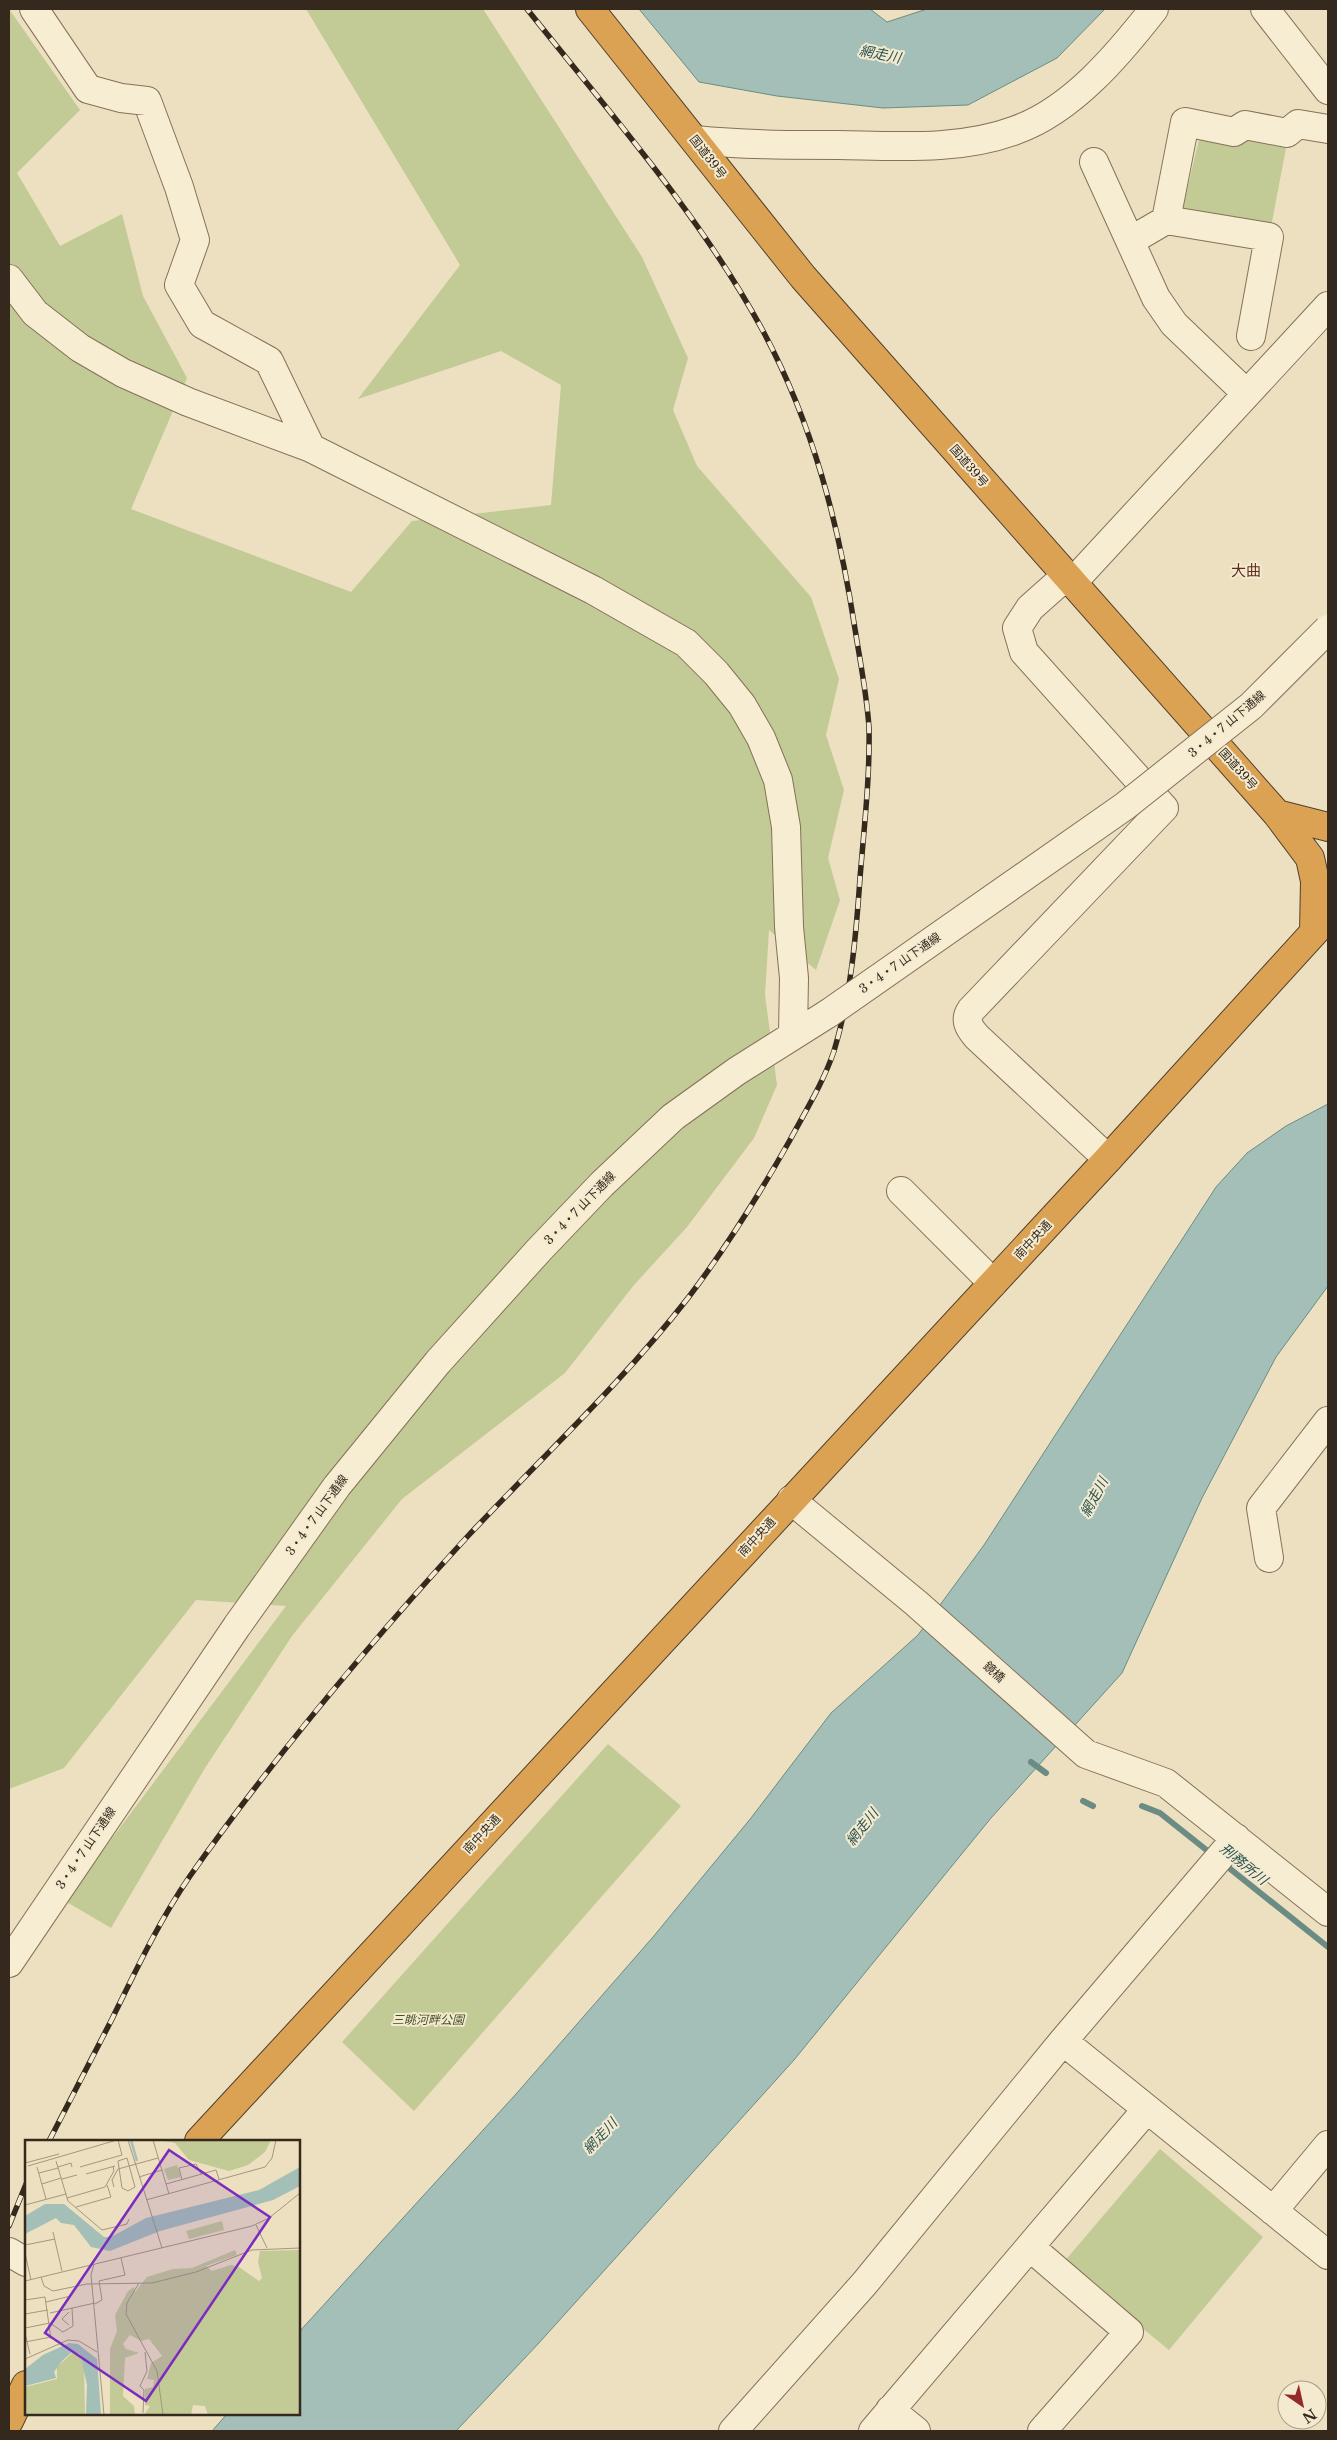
<svg xmlns="http://www.w3.org/2000/svg" width="1337" height="2440" viewBox="0 0 1337 2440" font-family="'Libre Baskerville','Noto Sans JP',serif">
  <rect width="100%" height="100%" fill="#ece0c0"/>
  <path fill="#c2ca95" d="M 9,9 L 80,110 L 17,173 L 60,246 L 122,214 L 143,296 L 187,378 L 131,509 L 351,592 L 412,521 L 551,505 L 561,385 L 501,351 L 358,399 L 460,265 L 306,9 L 483,9 L 642,257 L 688,358 L 673,410 L 697,466 L 811,597 L 839,679 L 826,735 L 844,790 L 828,858 L 840,900 L 816,970 L 769,930 L 765,995 L 777,1085 L 754,1138 L 687,1227 L 634,1285 L 565,1373 L 402,1499 L 292,1636 L 205,1768 L 111,1928 L 65,1901 L 286,1606 L 196,1600 L 64,1768 L 9,1789 Z
    M 1201,131 L 1286,148 L 1271,227 L 1182,211 Z
    M 608,1744 L 681,1806 L 414,2111 L 342,2042 Z
    M 1160,2149 L 1263,2237 L 1169,2350 L 1063,2263 Z"/>
  <path fill="#a3bfb7" stroke="#6b8c84" d="M 639,9 L 870,9 L 887,22 L 927,9 L 1105,9 L 1057,58 L 968,105 L 883,108 L 777,96 L 699,82 Z
    M 1328,1104 L 1328,1286 L 1276,1357 L 1202,1498 L 1122,1673 L 991,1818 L 794,2060 L 538,2344 L 456,2431 L 212,2431 L 227,2414 L 299,2414 L 299,2332 L 516,2094 L 653,1937 L 751,1818 L 831,1713 L 918,1635 L 984,1545 L 1216,1187 L 1247,1153 L 1286,1126 Z"/>
  <g fill="none" stroke-linecap="round" stroke-linejoin="round">
    <path stroke="#6b8c84" stroke-width="6" d="M 1031,1762 L 1046,1773
      M 1083,1801 L 1093,1806
      M 1142,1806 L 1160,1813 L 1214,1856
      M 1224,1864 L 1328,1947"/>
    <g stroke="#857159" stroke-width="30">
      <path id="minor" d="M 34,9 L 88,89 L 121,98 L 147,101 L 179,187 L 195,240 L 179,285 L 202,324 L 269,361 L 311,448
        M 1265,9 L 1328,90
        M 695,140 C 743,145 791,145 839,145 C 897,146 960,151 1016,130 C 1072,110 1118,55 1154,9
        M 1094,162 L 1130,241
        M 1166,220 L 1269,237 L 1251,336
        M 9,279 L 35,313 L 80,348 L 123,373 L 188,402 L 311,448 L 593,590 L 686,643 L 716,673 L 742,705 L 761,738 L 778,780 L 786,827 L 789,927 L 794,978 L 793,1034
        M 1246,393 L 1174,324 L 1156,298 L 1130,241 L 1166,220 L 1185,122 L 1234,132 L 1245,125 L 1287,133 L 1298,124 L 1328,129
        M 1066,576 L 1030,608 L 1017,628 L 1024,652 L 1164,808 L 971,1010 C 964,1020 969,1028 977,1037 L 1108,1159
        M 1072,583 L 1328,306
        M 901,1191 L 993,1283
        M 791,1500 L 916,1603 L 1086,1754 L 1166,1783 L 1328,1912
        M 1269,1558 L 1261,1508 L 1328,1421
        M 9,1963 L 237,1626 L 337,1486 L 438,1362 L 539,1250 L 602,1184 L 673,1117 L 737,1071 L 829,1013
        M 1063,2041 L 1328,2255
        M 1273,2211 L 1328,2145
        M 1030,2247 L 1129,2332 L 1042,2431
        M 9,2252 L 26,2262
        M 890,2410 L 916,2431
        M 733,2431 L 864,2284 L 1063,2041 L 1236,1838
        M 873,2431 L 1147,2109"/>
    </g>
    <g stroke="#523f2d" stroke-width="30">
      <path id="highway" d="M 590,9 L 803,277 L 1277,814 L 1310,858 L 1315,881 L 1314,932
        M 1277,814 L 1328,827
        M 199,2141 L 1108,1159 L 1328,917
        M 9,2421 L 26,2385"/>
    </g>
    <use href="#minor" stroke="#f7edd3" stroke-width="28"/>
    <use href="#highway" stroke="#daa252" stroke-width="28"/>
    <g stroke="#35291d" stroke-width="5.5">
      <path id="rail" d="M 49,2141 C 70,2101 91,2060 112,2019 C 136,1970 159,1921 190,1876 C 274,1757 369,1644 467,1537 C 541,1458 621,1384 688,1298 C 726,1248 759,1195 790,1140 C 805,1112 824,1081 834,1051 C 851,995 856,936 860,878 C 864,828 870,778 869,728 C 867,695 860,661 855,629 C 839,525 813,424 763,331 C 701,216 608,111 527,9
        M 9,2226 L 26,2184"/>
    </g>
    <use href="#rail" stroke="#f4ead0" stroke-width="4" stroke-dasharray="11" stroke-linecap="butt"/>
    <g stroke="#857159" stroke-width="30" stroke-linecap="butt">
      <path id="minor-bridge" d="M 829,1013 L 1125,806 L 1251,706 L 1328,629"/>
    </g>
    <use href="#minor-bridge" stroke="#f7edd3" stroke-width="28"/>
  </g>
  <g text-anchor="middle" stroke-width="4" stroke-linejoin="round" paint-order="stroke">
    <g font-size="12" fill="#35291d" stroke="#f4ead0">
      <text transform="translate(708 157) rotate(52)" y="4">国道39号</text>
      <text transform="translate(969 466) rotate(49)" y="4">国道39号</text>
      <text transform="translate(1227 724) rotate(-40)" y="4">3・4・7 山下通線</text>
      <text transform="translate(1238 769) rotate(48)" y="4">国道39号</text>
      <text transform="translate(900 963) rotate(-35)" y="4">3・4・7 山下通線</text>
      <text transform="translate(580 1208) rotate(-46)" y="4">3・4・7 山下通線</text>
      <text transform="translate(1033 1240) rotate(-47)" y="4">南中央通</text>
      <text transform="translate(317 1515) rotate(-54)" y="4">3・4・7 山下通線</text>
      <text transform="translate(757 1537) rotate(-47)" y="4">南中央通</text>
      <text transform="translate(994 1672) rotate(42)" y="4">鏡橋</text>
      <text transform="translate(482 1834) rotate(-47)" y="4">南中央通</text>
      <text transform="translate(86 1848) rotate(-56)" y="4">3・4・7 山下通線</text>
    </g>
    <g font-size="12" font-style="italic" fill="#445124" stroke="#f4ead0">
      <text x="428" y="2024">三眺河畔公園</text>
    </g>
    <g font-size="14" font-style="italic" fill="#2c5453" stroke="#f4ead0">
      <text transform="translate(880 54) rotate(11)" y="5">網走川</text>
      <text transform="translate(1094 1497) rotate(-62)" y="5">網走川</text>
      <text transform="translate(862 1827) rotate(-52)" y="5">網走川</text>
      <text transform="translate(1244 1864) rotate(39)" y="5">刑務所川</text>
      <text transform="translate(600 2136) rotate(-47)" y="5">網走川</text>
    </g>
    <g font-size="15" fill="#602d1d" stroke="#f4ead0">
      <text x="1246" y="576">大曲</text>
    </g>
  </g>
  <g transform="translate(25 2140)">
    <rect width="275" height="275" fill="#ece0c0"/>
    <path d="M 134,0 L 246,0 L 240,12 L 223,25 L 204,31 L 164,20 L 150,3 ZM 152,25 L 156,37 L 143,40 L 139,29 ZM 197,81 L 199,90 L 164,99 L 161,91 ZM 210,110 L 212,115 L 181,126 L 187,131 L 206,125 L 214,127 L 234,141 L 237,138 L 233,122 L 235,111 L 275,110 L 275,275 L 183,275 L 180,266 L 168,265 L 166,275 L 119,275 L 125,266 L 120,265 L 120,249 L 128,247 L 129,240 L 122,239 L 126,223 L 137,216 L 124,199 L 116,201 L 105,195 L 98,204 L 101,209 L 114,213 L 100,218 L 98,256 L 109,266 L 110,275 L 85,275 L 85,209 L 92,191 L 90,175 L 103,151 L 109,147 L 110,152 L 122,137 L 148,129 L 167,128 ZM 47,213 L 55,215 L 59,229 L 60,275 L 0,275 L 0,247 L 32,239 L 32,227 Z" fill="#c2ca95"/>
    <path d="M 275,27 L 275,46 L 248,60 L 135,91 L 85,111 L 66,107 L 49,85 L 36,83 L 31,78 L 0,94 L 0,76 L 20,64 L 39,64 L 79,97 L 86,97 L 121,78 L 234,50 ZM 44,203 L 53,204 L 72,219 L 76,275 L 61,275 L 62,245 L 55,214 L 47,212 L 37,221 L 29,232 L 31,238 L 0,246 L 0,229 L 18,215 Z" fill="#a3bfb7"/>
    <path fill="none" stroke="#a3bfb7" stroke-width="2.5" d="M 106,0 L 112,21"/>
    <path fill="none" stroke="#a3977f" stroke-width="1" d="M 103,0 L 137,108M 128,0 L 144,54M 102,18 L 110,47 L 103,51 L 97,48 L 93,21 ZM 31,21 L 43,61 L 77,90 L 102,84 L 104,79M 0,23 L 34,14M 3,26 L 92,0M 12,27 L 21,59M 33,27 L 46,23 L 47,27M 55,27 L 97,15 L 93,0M 14,33 L 33,28M 61,34 L 90,26M 114,37 L 137,30M 37,39 L 52,35M 157,40 L 154,28 L 171,24 L 176,34M 17,44 L 36,38M 141,44 L 191,30 L 194,39M 89,47 L 87,40 L 93,29 L 133,18M 42,58 L 80,47 L 89,31 L 88,26M 121,60 L 240,27 L 247,18 L 251,0M 0,65 L 41,54M 51,67 L 86,57 L 82,45M 231,85 L 242,108M 28,92 L 37,131M 0,105 L 30,99M 0,113 L 6,140M 69,124 L 66,135 L 79,275M 16,137 L 19,146 L 28,151 L 62,144 L 127,143 L 171,132 L 227,110 L 275,108M 0,141 L 227,86 L 244,78 L 275,53M 114,143 L 102,163 L 101,174 L 132,231 L 138,275M 0,160 L 20,157 L 26,199M 21,162 L 46,156M 70,164 L 77,160 L 74,141 L 100,135 L 96,118M 44,172 L 37,179 L 44,185M 25,173 L 70,163M 0,174 L 23,170M 25,183 L 38,192 L 48,186 L 47,168M 0,188 L 25,183M 0,193 L 5,214M 0,202 L 26,197M 0,219 L 43,200 L 54,201 L 72,212M 118,273 L 119,250 L 115,246 L 122,231 L 120,212"/>
    <path fill="#7b2cbf" fill-opacity="0.15" stroke="#7b2cbf" stroke-width="2.5" d="M 144,10 L 245,77 L 121,261 L 20,193 Z"/>
    <rect width="275" height="275" fill="none" stroke="#35291d" stroke-width="2.5"/>
  </g>
  <rect width="1337" height="2440" fill="none" stroke="#35291d" stroke-width="20"/>
  <g transform="translate(1302 2405) rotate(146)"><circle r="24" fill="#f4ead0" stroke="#a89d88"/>
  <path d="M0-4L9 19L0 12L-9 19Z" fill="#922c2b"/>
  <text y="-8" font-size="14" font-weight="bold" text-anchor="middle" fill="#35291d">N</text>
  </g>
</svg>
